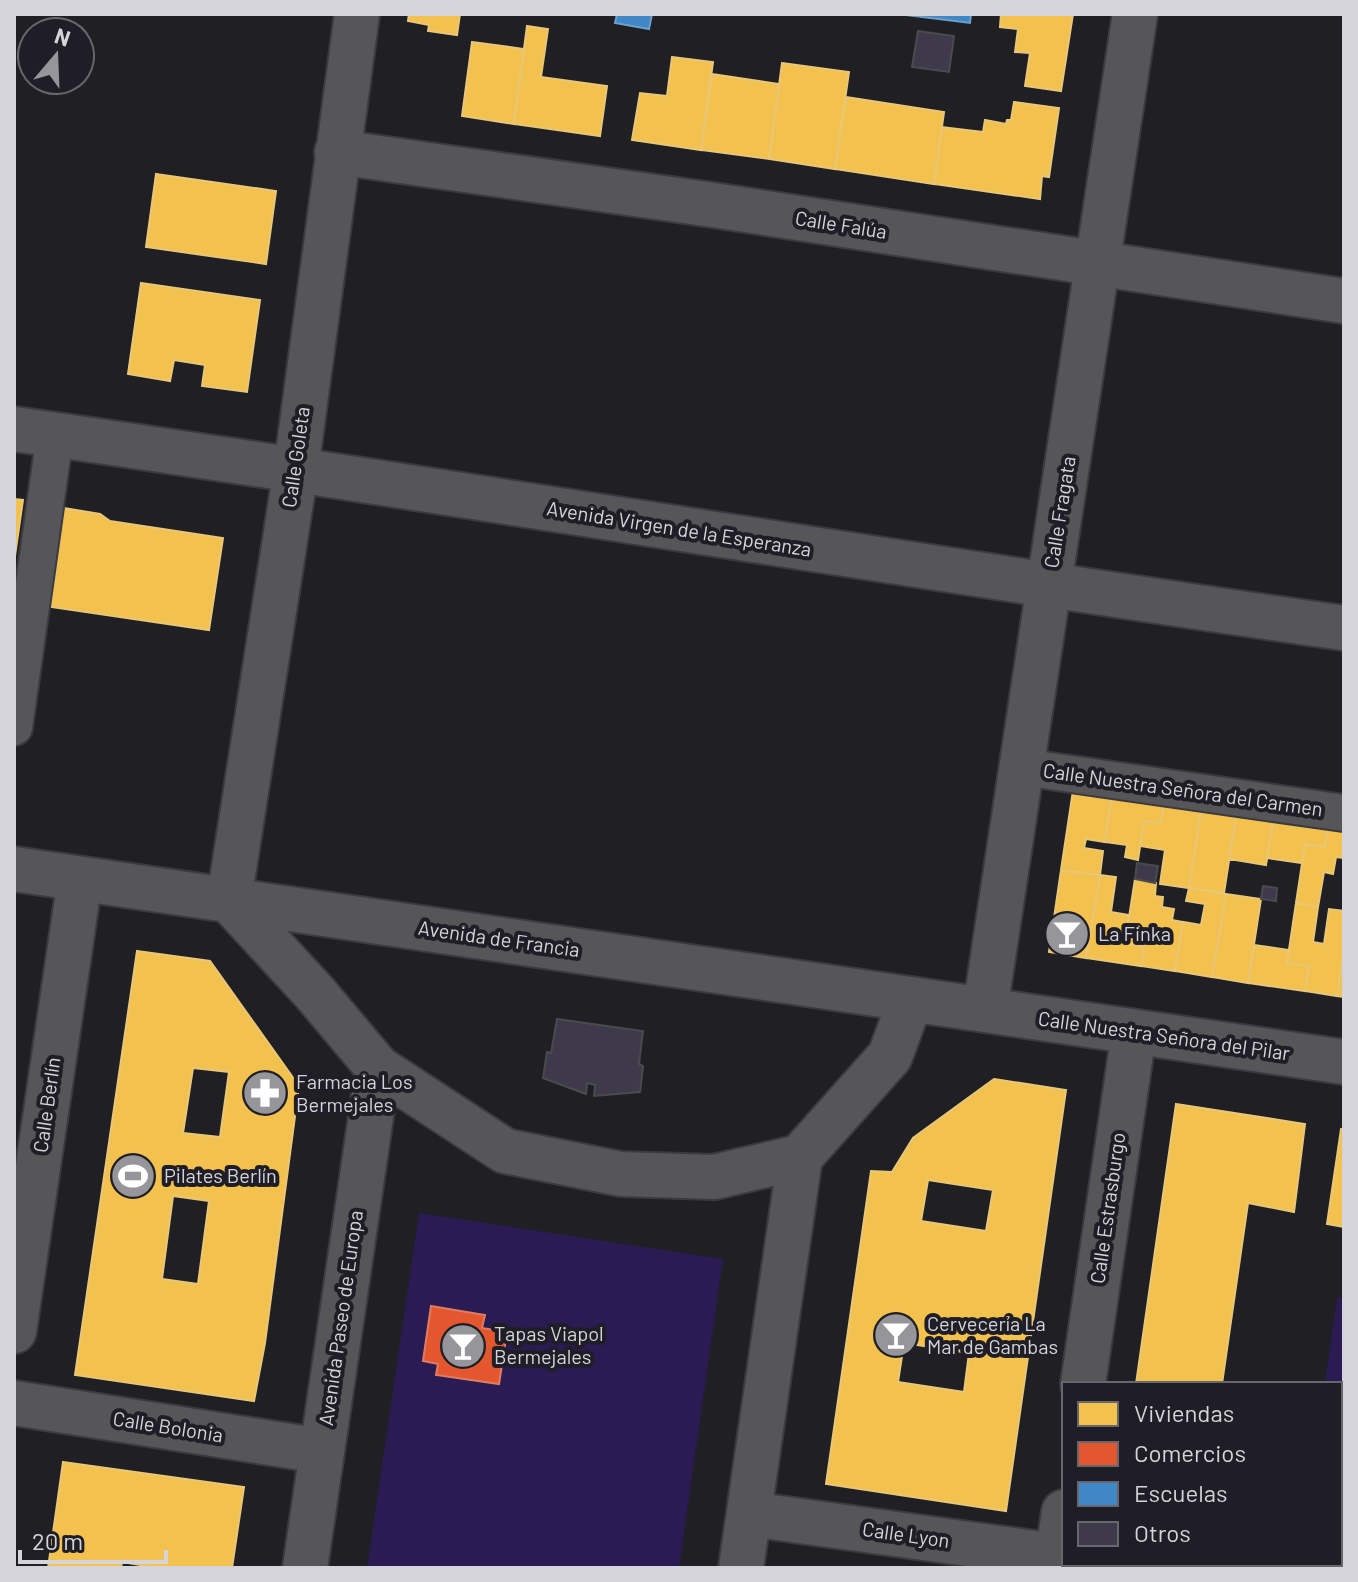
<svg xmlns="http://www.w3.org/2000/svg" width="1358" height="1582" viewBox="0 0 1358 1582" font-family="Barlow,sans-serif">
  <rect width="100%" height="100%" fill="#202024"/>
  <path fill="#2a1c52" d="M 419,1213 L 723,1259 L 679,1568 L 367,1568 Z
    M 1337,1297 L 1344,1298 L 1344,1415 L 1340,1415 L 1340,1384 L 1325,1384 Z"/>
  <path fill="#f2c14e" stroke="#e9c778" stroke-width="2" fill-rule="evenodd" d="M 409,14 L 460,14 L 457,35 L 428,31 L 429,25 L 408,21 Z
    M 1001,14 L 1073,14 L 1061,91 L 1025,86 L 1030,53 L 1015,52 L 1018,29 L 1000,27 Z
    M 527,26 L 548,29 L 541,77 L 607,86 L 600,136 L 514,124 Z
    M 472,42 L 524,49 L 514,124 L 462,116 Z
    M 672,57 L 713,62 L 701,150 L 632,140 L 640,93 L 667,96 Z
    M 782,63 L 849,72 L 835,169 L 769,159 Z
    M 712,74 L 779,84 L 769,159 L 701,150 Z
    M 846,97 L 944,112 L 934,184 L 835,169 Z
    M 1014,102 L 1059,108 L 1049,177 L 1042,176 L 1040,199 L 934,184 L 942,127 L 983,132 L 985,120 L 1006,124 L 1007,120 L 1011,120 Z
    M 156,174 L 276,191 L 266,264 L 146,247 Z
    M 141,283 L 260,300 L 247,392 L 202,386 L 205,365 L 174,360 L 170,381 L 128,374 Z
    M 14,499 L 23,500 L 14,563 Z
    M 64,508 L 100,514 L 110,521 L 223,538 L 209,630 L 51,607 Z
    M 1074,784 L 1113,790 L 1105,842 L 1086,839 L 1084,848 L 1103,851 L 1100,875 L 1061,870 Z
    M 1113,790 L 1165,798 L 1161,823 L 1144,821 L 1138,860 L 1125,857 L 1127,845 L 1105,842 Z
    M 1165,798 L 1202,804 L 1189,888 L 1160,884 L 1165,850 L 1140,846 L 1144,821 L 1161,823 Z
    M 1202,804 L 1237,809 L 1224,893 L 1189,888 Z
    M 1237,809 L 1274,815 L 1266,865 L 1229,859 Z
    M 1274,815 L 1329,823 L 1325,847 L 1305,844 L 1302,863 L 1267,858 Z
    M 1329,823 L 1344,825 L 1344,858 L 1336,857 L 1333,874 L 1324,872 L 1318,907 L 1296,903 L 1305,844 L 1325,847 Z
    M 1061,870 L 1100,875 L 1086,958 L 1049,952 Z
    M 1100,875 L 1116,877 L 1111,912 L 1129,915 L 1125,943 L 1144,946 L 1141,966 L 1086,958 Z
    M 1135,879 L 1156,883 L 1155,896 L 1163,897 L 1162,907 L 1174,909 L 1172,920 L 1183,922 L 1175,971 L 1141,966 L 1144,946 L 1125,943 Z
    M 1189,888 L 1226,894 L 1212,977 L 1175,971 L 1183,922 L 1201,925 L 1205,904 L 1186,901 Z
    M 1226,894 L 1261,899 L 1248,983 L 1212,977 Z
    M 1296,903 L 1318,907 L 1313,942 L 1324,944 L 1329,909 L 1344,911 L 1344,951 L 1337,996 L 1305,991 L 1309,966 L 1287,963 Z
    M 1254,945 L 1289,950 L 1287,963 L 1309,966 L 1305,991 L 1248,983 Z
    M 137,951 L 210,961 L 299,1086 L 265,1343 L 254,1401 L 75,1375 ZM 193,1068 L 229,1072 L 220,1137 L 183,1133 ZM 173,1196 L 209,1201 L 198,1284 L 162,1279 Z
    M 1344,951 L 1344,997 L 1337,996 Z
    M 994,1079 L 1066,1090 L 1006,1511 L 826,1484 L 871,1171 L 892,1172 L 913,1138 ZM 928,1180 L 993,1190 L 986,1231 L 921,1221 ZM 904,1343 L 969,1353 L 964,1392 L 898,1382 Z
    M 1176,1104 L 1305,1124 L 1294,1212 L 1248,1203 L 1222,1384 L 1136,1384 Z
    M 1341,1129 L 1344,1130 L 1344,1227 L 1327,1224 Z
    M 63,1462 L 244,1487 L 232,1568 L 158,1568 L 122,1562 L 121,1568 L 48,1568 Z
    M 1340,1465 L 1344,1465 L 1344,1493 L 1340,1493 Z
    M 1344,1507 L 1344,1562 L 1340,1561 L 1340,1531 Z"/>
  <path fill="#e4572e" stroke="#e07c62" stroke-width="2" d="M 431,1306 L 485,1315 L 482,1328 L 507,1332 L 499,1384 L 436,1375 L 438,1364 L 423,1361 Z"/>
  <path fill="#3f88c5" stroke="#6c9fcb" stroke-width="2" d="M 617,14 L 652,14 L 649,29 L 615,23 Z
    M 898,14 L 971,14 L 970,23 Z"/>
  <path fill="#3f3a4b" stroke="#4b4b4e" stroke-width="2" d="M 918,31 L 954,36 L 949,72 L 912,67 Z
    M 1137,863 L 1158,866 L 1155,883 L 1135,879 Z
    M 1263,886 L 1277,888 L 1276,901 L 1261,899 Z
    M 557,1019 L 643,1031 L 639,1064 L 643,1066 L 640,1092 L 594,1096 L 595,1085 L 587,1083 L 586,1094 L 543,1078 L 547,1052 L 551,1053 Z"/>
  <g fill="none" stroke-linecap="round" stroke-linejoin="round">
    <g stroke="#3b3a3e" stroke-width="40">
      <path id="pedestrian" d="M 14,727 L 55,435
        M 1022,767 L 1344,813"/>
    </g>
    <g stroke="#3b3a3e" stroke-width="48">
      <path id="minor" d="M 337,152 L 713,205 L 1344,301
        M 14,429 C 458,491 900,566 1344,628
        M 14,1331 L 80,879
        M 1083,1384 L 1134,1032
        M 14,1403 L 322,1451
        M 749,1514 L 1064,1557
        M 1108,1564 L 1135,1568
        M 1056,1568 L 1064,1512"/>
    </g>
    <g stroke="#3b3a3e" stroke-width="48">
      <path id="tertiary" d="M 357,14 L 296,469 L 229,900 L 314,992 L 378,1068 L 505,1151 L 621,1174 L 714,1177 L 800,1157 L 890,1056 L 911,999
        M 14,869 L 1344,1062
        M 985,1010 L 1135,14
        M 305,1568 L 378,1068
        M 741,1568 L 800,1157"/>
    </g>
    <use href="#pedestrian" stroke="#565659" stroke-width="36"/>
    <use href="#minor" stroke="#565659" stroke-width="44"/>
    <use href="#tertiary" stroke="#565659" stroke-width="44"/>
  </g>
  <defs>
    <g id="bar-disc" transform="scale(2.3)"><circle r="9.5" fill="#96959a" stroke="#1f1e26"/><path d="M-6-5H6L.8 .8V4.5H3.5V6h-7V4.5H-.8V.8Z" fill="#fff"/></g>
    <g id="pharmacy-disc" transform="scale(2.3)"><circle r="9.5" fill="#96959a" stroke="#1f1e26"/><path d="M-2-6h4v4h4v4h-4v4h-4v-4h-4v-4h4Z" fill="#fff"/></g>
    <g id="stadium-disc" transform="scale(2.3)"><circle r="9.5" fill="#96959a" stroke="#1f1e26"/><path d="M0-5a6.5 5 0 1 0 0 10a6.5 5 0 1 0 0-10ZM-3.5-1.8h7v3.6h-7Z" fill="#fff"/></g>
  </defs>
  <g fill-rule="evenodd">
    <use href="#bar-disc" x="1067" y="934"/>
    <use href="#pharmacy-disc" x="265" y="1093"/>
    <use href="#stadium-disc" x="133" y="1176"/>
    <use href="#bar-disc" x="896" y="1335"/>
    <use href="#bar-disc" x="463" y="1346"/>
  </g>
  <g text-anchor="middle" stroke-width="8" stroke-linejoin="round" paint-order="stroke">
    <g font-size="20" fill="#d5d4da" stroke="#1f1e26">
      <text transform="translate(841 225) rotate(9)" y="7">Calle Falúa</text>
      <text transform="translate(296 457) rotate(-82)" y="7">Calle Goleta</text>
      <text transform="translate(1060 512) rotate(-81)" y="7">Calle Fragata</text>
      <text transform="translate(679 529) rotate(9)" y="7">Avenida Virgen de la Esperanza</text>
      <text transform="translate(1183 790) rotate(8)" y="7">Calle Nuestra Señora del Carmen</text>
      <text transform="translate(499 939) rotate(8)" y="7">Avenida de Francia</text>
      <text transform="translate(1164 1036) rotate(8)" y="7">Calle Nuestra Señora del Pilar</text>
      <text transform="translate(47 1105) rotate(-82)" y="7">Calle Berlín</text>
      <text transform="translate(1108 1208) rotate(-82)" y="7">Calle Estrasburgo</text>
      <text transform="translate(341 1318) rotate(-82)" y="7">Avenida Paseo de Europa</text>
      <text transform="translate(168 1427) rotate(9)" y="7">Calle Bolonia</text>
      <text transform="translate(906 1535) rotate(8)" y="7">Calle Lyon</text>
    </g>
    <g font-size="20" fill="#d5d4da" stroke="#1f1e26" text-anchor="start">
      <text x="1098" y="941">La Finka</text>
      <text x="296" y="1089">Farmacia Los<tspan x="296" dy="23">Bermejales</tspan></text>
      <text x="164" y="1183">Pilates Berlín</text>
      <text x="927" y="1331">Cervecería La<tspan x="927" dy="23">Mar de Gambas</tspan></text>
      <text x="494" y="1341">Tapas Viapol<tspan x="494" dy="23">Bermejales</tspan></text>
    </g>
  </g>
  <rect width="1358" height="1582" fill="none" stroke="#d5d4da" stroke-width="32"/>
  <rect x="1062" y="1382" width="280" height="184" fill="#1f1e26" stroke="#68676e" stroke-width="2"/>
  <rect x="1078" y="1402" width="40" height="24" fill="#f2c14e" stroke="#68676e" stroke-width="2"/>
  <text x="1134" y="1422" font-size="24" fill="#d5d4da">Viviendas</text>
  <rect x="1078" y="1442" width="40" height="24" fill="#e4572e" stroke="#68676e" stroke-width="2"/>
  <text x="1134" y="1462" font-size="24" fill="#d5d4da">Comercios</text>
  <rect x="1078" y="1482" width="40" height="24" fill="#3f88c5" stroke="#68676e" stroke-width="2"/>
  <text x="1134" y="1502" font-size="24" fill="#d5d4da">Escuelas</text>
  <rect x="1078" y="1522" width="40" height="24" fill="#3f3a4b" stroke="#68676e" stroke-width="2"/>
  <text x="1134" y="1542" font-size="24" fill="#d5d4da">Otros</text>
  <g transform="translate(56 56) rotate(19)"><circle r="38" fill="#1f1e26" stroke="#68676e" stroke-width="2"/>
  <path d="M0-6L14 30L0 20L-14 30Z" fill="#96959a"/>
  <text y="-12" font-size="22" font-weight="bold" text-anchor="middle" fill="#d5d4da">N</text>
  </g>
  <path d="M20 1550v12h146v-12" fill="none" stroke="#d5d4da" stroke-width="4"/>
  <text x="32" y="1550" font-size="24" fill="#d5d4da" stroke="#1f1e26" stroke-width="6" paint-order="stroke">20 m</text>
</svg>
